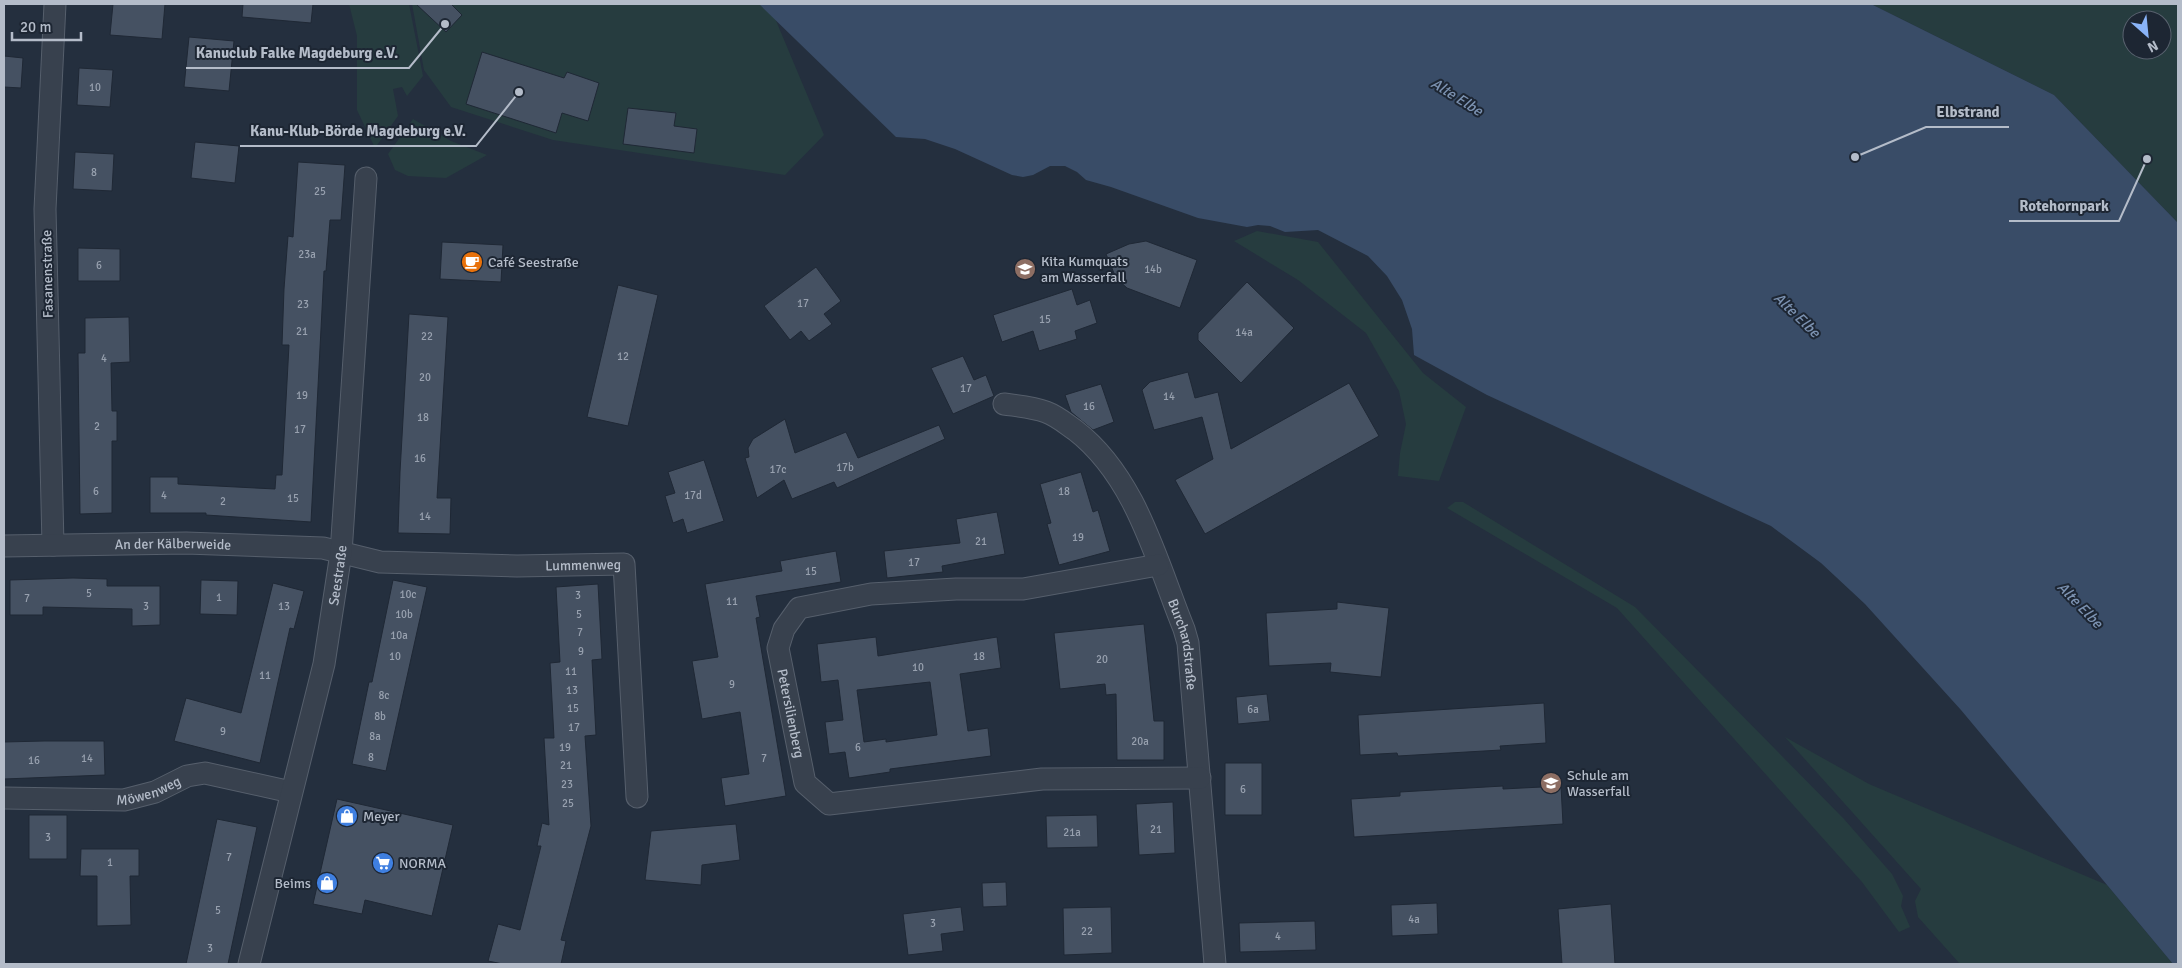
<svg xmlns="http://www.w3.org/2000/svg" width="2182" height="968" viewBox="0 0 2182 968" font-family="Signika,sans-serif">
  <rect width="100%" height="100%" fill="#242f3e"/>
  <path fill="#263c3f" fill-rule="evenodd" d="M 349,4 L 409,4 L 423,76 L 407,96 L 402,87 L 393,89 L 398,116 L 375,148 L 357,110 L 357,36 Z
    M 412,4 L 769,4 L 824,135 L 785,175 L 553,140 L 451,107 L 424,70 Z
    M 1871,4 L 2178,4 L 2178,223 L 2054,95 ZM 2132,20 L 2162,20 L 2162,50 L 2132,50 Z
    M 413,119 L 451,141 L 487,155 L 446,178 L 408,176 L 395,170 L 388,154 Z
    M 1257,231 L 1318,242 L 1423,373 L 1466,407 L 1439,481 L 1398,476 L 1400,453 L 1406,424 L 1399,391 L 1366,333 L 1298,280 L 1234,241 Z
    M 1455,502 L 1463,502 L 1635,607 L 1844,819 L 1892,874 L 1903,896 L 1901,906 L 1910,927 L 1899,932 L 1862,882 L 1617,608 L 1447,508 Z
    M 1785,737 L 1869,784 L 2107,885 L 2173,964 L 1960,964 L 1918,917 L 1915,901 L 1921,889 Z"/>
  <path fill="#394c67" d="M 759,4 L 1871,4 L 2054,95 L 2178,223 L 2178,964 L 2173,964 L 1961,710 L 1865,604 L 1821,563 L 1771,526 L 1487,395 L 1414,355 L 1412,329 L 1402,300 L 1387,276 L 1368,256 L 1318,230 L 1285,232 L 1270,226 L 1258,225 L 1247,227 L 1198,218 L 1111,187 L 1086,180 L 1077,172 L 1065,166 L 1050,166 L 1033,175 L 1023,177 L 1012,175 L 955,149 L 925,139 L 896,137 Z"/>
  <path fill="#455162" stroke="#1f2835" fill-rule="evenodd" d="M 113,4 L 165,4 L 162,39 L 110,35 Z
    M 243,4 L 313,4 L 311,23 L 242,17 Z
    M 416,4 L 451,4 L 462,15 L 446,32 Z
    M 189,37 L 234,41 L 229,91 L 184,87 Z
    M 482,52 L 564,78 L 567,72 L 599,83 L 588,121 L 562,113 L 556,133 L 466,104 Z
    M 4,56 L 23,58 L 21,88 L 4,87 Z
    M 79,68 L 113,70 L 110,107 L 77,105 Z
    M 628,108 L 676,113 L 674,126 L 697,129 L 694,153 L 623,144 Z
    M 195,142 L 239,146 L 235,183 L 191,178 Z
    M 75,152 L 114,154 L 112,191 L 73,189 Z
    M 298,162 L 345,165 L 341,220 L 330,220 L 326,271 L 324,271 L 311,522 L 206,515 L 206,513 L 150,513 L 150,477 L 178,477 L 178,484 L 275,489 L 276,475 L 282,475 L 289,345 L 282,345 L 284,289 L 288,236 L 293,237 Z
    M 1146,241 L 1197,260 L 1180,308 L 1127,288 L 1116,278 L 1106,254 L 1129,244 Z
    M 442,242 L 503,245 L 501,282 L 440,279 Z
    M 78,248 L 120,249 L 120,281 L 78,281 Z
    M 816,267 L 841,301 L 824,314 L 832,324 L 809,341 L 801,331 L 790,340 L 764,306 Z
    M 1247,282 L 1294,328 L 1241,383 L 1198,340 L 1198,333 Z
    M 618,285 L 658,295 L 628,426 L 587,417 Z
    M 1072,289 L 1077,305 L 1090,300 L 1097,323 L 1075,331 L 1077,339 L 1039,351 L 1033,331 L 1002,342 L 993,315 Z
    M 409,314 L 448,317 L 437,498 L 451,498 L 450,534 L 398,533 L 400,472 Z
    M 129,317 L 130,362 L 111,363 L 112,411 L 117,411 L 117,441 L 112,441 L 112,513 L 80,514 L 78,353 L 85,353 L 85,318 Z
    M 963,356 L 974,380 L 986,375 L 994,396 L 953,414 L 931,368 Z
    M 1188,372 L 1195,398 L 1218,392 L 1231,449 L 1349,383 L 1379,436 L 1205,534 L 1175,480 L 1213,459 L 1202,417 L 1154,430 L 1142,390 L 1150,382 Z
    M 1101,384 L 1114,422 L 1093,430 L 1071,412 L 1065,395 Z
    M 785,419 L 795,453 L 846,432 L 858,458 L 939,425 L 945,439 L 837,488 L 834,482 L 792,499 L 784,480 L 757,498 L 745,458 L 749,457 L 748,448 L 753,439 Z
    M 704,460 L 724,521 L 687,533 L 683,519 L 673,523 L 665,496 L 675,493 L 668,472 Z
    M 1081,472 L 1093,512 L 1098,510 L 1110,551 L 1059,565 L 1047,524 L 1051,523 L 1040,484 Z
    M 997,512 L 1005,554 L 942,566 L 943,572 L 887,578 L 884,551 L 960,543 L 956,519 Z
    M 836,551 L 841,582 L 756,596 L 760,617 L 756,618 L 786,796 L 725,806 L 721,778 L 749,774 L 740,712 L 702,719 L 692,661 L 718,657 L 705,584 L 782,571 L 780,561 Z
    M 73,578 L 107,579 L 107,586 L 160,586 L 160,625 L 132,626 L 132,609 L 43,607 L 43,615 L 10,615 L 10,580 Z
    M 201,580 L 238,581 L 237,615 L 200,614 Z
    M 393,580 L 427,587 L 386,771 L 352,764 L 369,682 L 372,682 Z
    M 273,583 L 304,591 L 294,629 L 290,628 L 260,763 L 174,741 L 186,698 L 241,713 Z
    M 598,584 L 602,659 L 592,660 L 596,735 L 585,736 L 591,826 L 561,940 L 566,941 L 561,964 L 503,964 L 488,961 L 498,924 L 520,930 L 541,846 L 537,846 L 542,823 L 549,825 L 544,738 L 554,738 L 550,663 L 560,662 L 556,587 Z
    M 1337,602 L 1389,608 L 1381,677 L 1330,672 L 1331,663 L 1269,666 L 1266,613 L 1337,609 Z
    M 1144,624 L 1154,721 L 1164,721 L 1164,760 L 1117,760 L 1116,694 L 1106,695 L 1105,684 L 1060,689 L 1054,633 Z
    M 876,637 L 878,656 L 997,637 L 1001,668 L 960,674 L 968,731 L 988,728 L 991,756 L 890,769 L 890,772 L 849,778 L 845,752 L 829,754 L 825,722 L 843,720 L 838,680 L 821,682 L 817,644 ZM 930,682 L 937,735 L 886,742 L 886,739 L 864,742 L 857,690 Z
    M 1267,694 L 1270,721 L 1238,724 L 1236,697 Z
    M 1544,703 L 1546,743 L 1500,746 L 1501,750 L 1398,756 L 1397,753 L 1360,755 L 1358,715 Z
    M 44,741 L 104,741 L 105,775 L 4,779 L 4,742 Z
    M 1225,763 L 1262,763 L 1262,815 L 1225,815 Z
    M 1503,786 L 1503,789 L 1561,786 L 1563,824 L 1354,837 L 1351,799 L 1400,796 L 1400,792 Z
    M 337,799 L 453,825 L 432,916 L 365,900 L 362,914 L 313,904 Z
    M 1173,802 L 1175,853 L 1139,855 L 1136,804 Z
    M 29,815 L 67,815 L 67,859 L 29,859 Z
    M 1097,815 L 1098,847 L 1047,848 L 1046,816 Z
    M 217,819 L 257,827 L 228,964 L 186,964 Z
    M 736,824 L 740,860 L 702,865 L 701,885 L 645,880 L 651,831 Z
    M 81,849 L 139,849 L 139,876 L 130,876 L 131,925 L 97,926 L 97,876 L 80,876 Z
    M 1006,882 L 1007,906 L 983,907 L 982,883 Z
    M 1437,903 L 1438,934 L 1392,936 L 1391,905 Z
    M 1611,904 L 1615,964 L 1562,964 L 1558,909 Z
    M 961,907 L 964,931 L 941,934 L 943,951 L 908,955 L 903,914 Z
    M 1111,907 L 1112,953 L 1064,955 L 1063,908 Z
    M 1315,921 L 1316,950 L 1240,952 L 1239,923 Z"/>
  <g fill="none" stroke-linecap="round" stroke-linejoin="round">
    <g stroke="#565f6c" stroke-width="23">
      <g id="minor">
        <path id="s1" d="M 1004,404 C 1018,406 1033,407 1046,412 C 1057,416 1065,423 1075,430 C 1136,477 1156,560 1184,629 L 1188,643 L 1215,964"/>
        <path d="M 53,545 L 45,209 L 55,4"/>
        <path id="s2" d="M 4,546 L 186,543 L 323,548 L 380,562 L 517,566 L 624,564 L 637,797"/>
        <path id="s3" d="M 1158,565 L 1023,589 L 956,589 L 871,594 L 799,608 L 784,629 L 778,648 L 805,783 L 829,804 L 1042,779 L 1200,778"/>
        <path id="s4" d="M 4,798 L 124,800 L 155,792 L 187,776 L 205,773 L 291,792"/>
        <path id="s5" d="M 249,964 L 324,664 L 341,553 L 366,178"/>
      </g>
    </g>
    <use href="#minor" stroke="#38414e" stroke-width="21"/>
  </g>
  <defs>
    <g id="cafe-disc" transform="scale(1.125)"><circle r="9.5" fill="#e8710a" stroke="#1d2633"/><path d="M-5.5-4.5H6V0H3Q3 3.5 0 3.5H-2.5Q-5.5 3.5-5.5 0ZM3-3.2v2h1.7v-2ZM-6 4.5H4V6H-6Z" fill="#fff"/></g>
    <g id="school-disc" transform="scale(1.125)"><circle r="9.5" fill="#8d6e63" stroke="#1d2633"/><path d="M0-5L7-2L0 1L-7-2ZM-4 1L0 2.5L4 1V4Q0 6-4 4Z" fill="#fff"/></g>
    <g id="shop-disc" transform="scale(1.125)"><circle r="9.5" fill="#3f7fe0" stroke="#1d2633"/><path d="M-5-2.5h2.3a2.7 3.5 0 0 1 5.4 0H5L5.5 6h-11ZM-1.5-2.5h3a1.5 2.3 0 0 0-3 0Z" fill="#fff"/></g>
    <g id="supermarket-disc" transform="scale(1.125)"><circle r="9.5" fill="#3f7fe0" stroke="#1d2633"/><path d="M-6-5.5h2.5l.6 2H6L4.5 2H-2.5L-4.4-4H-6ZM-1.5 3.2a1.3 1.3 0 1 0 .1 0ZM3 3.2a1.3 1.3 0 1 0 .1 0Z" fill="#fff"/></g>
  </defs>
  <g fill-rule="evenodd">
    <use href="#cafe-disc" x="472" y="262"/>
    <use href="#school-disc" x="1025" y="269"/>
    <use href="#school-disc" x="1551" y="783"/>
    <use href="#shop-disc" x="347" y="816"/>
    <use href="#supermarket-disc" x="383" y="863"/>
    <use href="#shop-disc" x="327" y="883"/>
  </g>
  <g text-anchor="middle" stroke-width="4" stroke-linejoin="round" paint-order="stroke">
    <g font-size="11" fill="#98a1af">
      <text x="95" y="91">10</text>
      <text x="94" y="176">8</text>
      <text x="320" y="195">25</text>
      <text x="307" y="258">23a</text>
      <text x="99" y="269">6</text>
      <text x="1153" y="273">14b</text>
      <text x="803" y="307">17</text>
      <text x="303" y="308">23</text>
      <text x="1045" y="323">15</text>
      <text x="302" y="335">21</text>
      <text x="1244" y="336">14a</text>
      <text x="427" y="340">22</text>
      <text x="623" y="360">12</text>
      <text x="104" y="362">4</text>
      <text x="425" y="381">20</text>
      <text x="966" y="392">17</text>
      <text x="302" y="399">19</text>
      <text x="1169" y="400">14</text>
      <text x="1089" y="410">16</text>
      <text x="423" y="421">18</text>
      <text x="97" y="430">2</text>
      <text x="300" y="433">17</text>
      <text x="420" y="462">16</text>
      <text x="845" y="471">17b</text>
      <text x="778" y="473">17c</text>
      <text x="96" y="495">6</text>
      <text x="1064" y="495">18</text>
      <text x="164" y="499">4</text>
      <text x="693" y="499">17d</text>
      <text x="293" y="502">15</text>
      <text x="223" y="505">2</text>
      <text x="425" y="520">14</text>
      <text x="1078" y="541">19</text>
      <text x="981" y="545">21</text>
      <text x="914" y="566">17</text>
      <text x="811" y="575">15</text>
      <text x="89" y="597">5</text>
      <text x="408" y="598">10c</text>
      <text x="578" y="599">3</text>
      <text x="219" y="601">1</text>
      <text x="27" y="602">7</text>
      <text x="732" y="605">11</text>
      <text x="146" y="610">3</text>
      <text x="284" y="610">13</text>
      <text x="404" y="618">10b</text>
      <text x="579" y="618">5</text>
      <text x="580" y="636">7</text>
      <text x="399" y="639">10a</text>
      <text x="581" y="655">9</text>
      <text x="395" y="660">10</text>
      <text x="979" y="660">18</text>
      <text x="1102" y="663">20</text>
      <text x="918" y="671">10</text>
      <text x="571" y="675">11</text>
      <text x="265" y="679">11</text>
      <text x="732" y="688">9</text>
      <text x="572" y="694">13</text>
      <text x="384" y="699">8c</text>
      <text x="573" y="712">15</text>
      <text x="1253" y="713">6a</text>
      <text x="380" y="720">8b</text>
      <text x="574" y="731">17</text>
      <text x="223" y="735">9</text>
      <text x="375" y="740">8a</text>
      <text x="1140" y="745">20a</text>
      <text x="565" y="751">19</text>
      <text x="858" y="751">6</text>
      <text x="371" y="761">8</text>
      <text x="87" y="762">14</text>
      <text x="764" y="762">7</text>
      <text x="34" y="764">16</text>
      <text x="566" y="769">21</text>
      <text x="567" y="788">23</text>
      <text x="1243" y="793">6</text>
      <text x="568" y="807">25</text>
      <text x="1156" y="833">21</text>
      <text x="1072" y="836">21a</text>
      <text x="48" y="841">3</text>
      <text x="229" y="861">7</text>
      <text x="110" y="866">1</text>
      <text x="218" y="914">5</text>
      <text x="1414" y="923">4a</text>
      <text x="933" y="927">3</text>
      <text x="1087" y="935">22</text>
      <text x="1278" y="940">4</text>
      <text x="210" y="952">3</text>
    </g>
    <g font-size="14" fill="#b4bcc9" stroke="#1d2633" text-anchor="start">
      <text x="1041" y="266">Kita Kumquats<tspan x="1041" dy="16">am Wasserfall</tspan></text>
      <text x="488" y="267">Café Seestraße</text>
      <text x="1567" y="780">Schule am<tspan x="1567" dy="16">Wasserfall</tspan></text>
      <text x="363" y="821">Meyer</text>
      <text x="399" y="868">NORMA</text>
      <text x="311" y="888" text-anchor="end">Beims</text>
    </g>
    <g font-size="14" fill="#b4bcc9" stroke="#1d2633">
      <text transform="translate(47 274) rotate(-91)" y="5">Fasanenstraße</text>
      <text dy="5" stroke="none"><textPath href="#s2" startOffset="169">An der Kälberweide</textPath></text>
      <text dy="5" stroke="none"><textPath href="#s2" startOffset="581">Lummenweg</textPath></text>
      <text dy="5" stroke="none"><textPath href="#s5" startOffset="399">Seestraße</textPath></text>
      <text dy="5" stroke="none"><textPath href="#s1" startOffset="322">Burchardstraße</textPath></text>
      <text dy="5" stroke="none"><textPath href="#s3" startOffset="475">Petersilienberg</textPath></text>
      <text dy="5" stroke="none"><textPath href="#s4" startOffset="146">Möwenweg</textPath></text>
    </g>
    <g font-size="15" font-style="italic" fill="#7c92b1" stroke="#1d2633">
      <text transform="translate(1457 97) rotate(32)" y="5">Alte Elbe</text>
      <text transform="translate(1797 315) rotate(44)" y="5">Alte Elbe</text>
      <text transform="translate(2080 605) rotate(46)" y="5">Alte Elbe</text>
    </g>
  </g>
  <path fill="none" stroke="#b4bcc9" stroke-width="2" d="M445 24L409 68H186M1855 157L1926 127H2009M519 92L476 146H240M2147 159L2119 221H2009"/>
  <g fill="#b4bcc9" stroke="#1d2633" stroke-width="2">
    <circle cx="445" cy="24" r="5"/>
    <circle cx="1855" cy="157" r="5"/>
    <circle cx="519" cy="92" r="5"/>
    <circle cx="2147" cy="159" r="5"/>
  </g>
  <g font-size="15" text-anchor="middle" font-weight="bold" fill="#b4bcc9" stroke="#1d2633" stroke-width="4" stroke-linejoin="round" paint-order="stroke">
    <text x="297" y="58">Kanuclub Falke Magdeburg e.V.</text>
    <text x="1968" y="117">Elbstrand</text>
    <text x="358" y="136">Kanu-Klub-Börde Magdeburg e.V.</text>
    <text x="2064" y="211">Rotehornpark</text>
  </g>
  <rect width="2182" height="968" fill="none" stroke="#b4bcc9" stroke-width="10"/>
  <g transform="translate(2147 35) rotate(153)"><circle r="24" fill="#1d2633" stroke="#59626f"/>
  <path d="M0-4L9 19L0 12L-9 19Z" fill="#8ab4f8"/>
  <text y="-8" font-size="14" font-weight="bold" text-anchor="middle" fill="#b4bcc9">N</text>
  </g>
  <path d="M12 32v8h69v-8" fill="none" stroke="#b4bcc9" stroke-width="2.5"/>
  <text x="20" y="32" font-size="15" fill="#b4bcc9" stroke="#1d2633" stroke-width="4" paint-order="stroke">20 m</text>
</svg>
